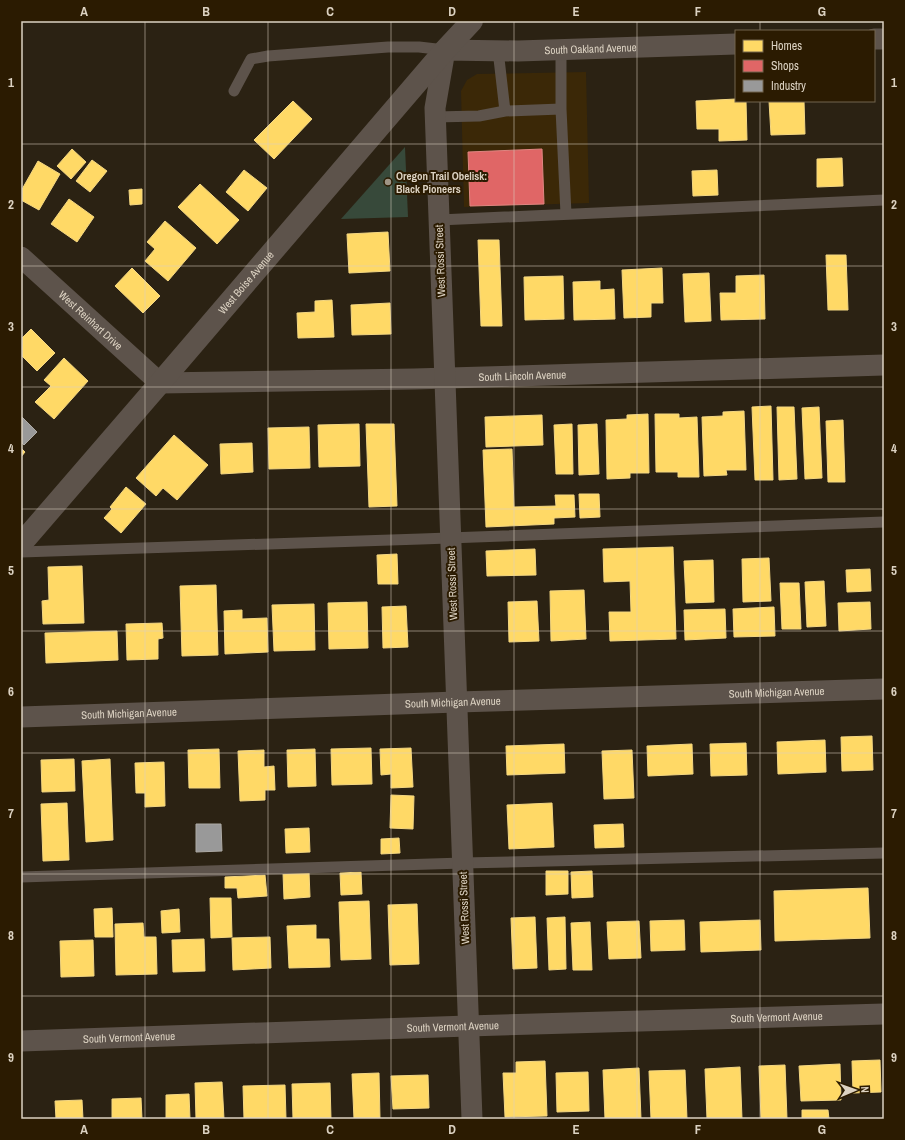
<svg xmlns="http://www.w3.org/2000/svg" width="905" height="1140" viewBox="0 0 905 1140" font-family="'Archivo Narrow',sans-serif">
  <rect width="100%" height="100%" fill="#2b2213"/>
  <path fill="#3b2807" d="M 586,72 L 589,203 L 464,207 L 461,91 L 467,80 L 477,74 Z"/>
  <path fill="#37493a" d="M 405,147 L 408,217 L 341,219 Z"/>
  <path fill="#ffd966" stroke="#f4d782" d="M 736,99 L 736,101 L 746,101 L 747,140 L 719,141 L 719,129 L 697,129 L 696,101 Z
    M 293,101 L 312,119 L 274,159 L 254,140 Z
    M 769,101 L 804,101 L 805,134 L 771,135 Z
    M 72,149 L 86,162 L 71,179 L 57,166 Z
    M 842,158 L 843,186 L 817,187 L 817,159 Z
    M 92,160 L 107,171 L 90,192 L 76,181 Z
    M 38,161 L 60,174 L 39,210 L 21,200 L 21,191 Z
    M 244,170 L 267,188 L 248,211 L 226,192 Z
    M 717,170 L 718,195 L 693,196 L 692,171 Z
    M 200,184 L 239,220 L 217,244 L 178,207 Z
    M 142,189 L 142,204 L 130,205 L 129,190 Z
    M 69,199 L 94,217 L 77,242 L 51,224 Z
    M 165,221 L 196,248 L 168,281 L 145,261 L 155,249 L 147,242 Z
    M 388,232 L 390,271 L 349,273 L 347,234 Z
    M 478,240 L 499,240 L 502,326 L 481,326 Z
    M 826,255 L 846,255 L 848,310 L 828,310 Z
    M 132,268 L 160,296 L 143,313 L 115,286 Z
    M 662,268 L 663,303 L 651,303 L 651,317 L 624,318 L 622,270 Z
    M 709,273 L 711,321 L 685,322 L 683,274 Z
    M 764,275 L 765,319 L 721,320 L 720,293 L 736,293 L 736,276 Z
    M 563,276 L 564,319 L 525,320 L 524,277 Z
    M 600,281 L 600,290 L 614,289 L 615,319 L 574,320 L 573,282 Z
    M 332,300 L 334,337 L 298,338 L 297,313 L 315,312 L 315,301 Z
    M 390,303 L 391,334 L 352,335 L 351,305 Z
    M 31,329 L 55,353 L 37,371 L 21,355 L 21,339 Z
    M 64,358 L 88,381 L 54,419 L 35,402 L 51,386 L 44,380 Z
    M 771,406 L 773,480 L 755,480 L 752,407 Z
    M 777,407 L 794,407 L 797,479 L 779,480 Z
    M 819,407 L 822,478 L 805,479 L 802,408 Z
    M 744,411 L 746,470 L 726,470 L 727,475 L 704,476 L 702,417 L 723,416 L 723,412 Z
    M 648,414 L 649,473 L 630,473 L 630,478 L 607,479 L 606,420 L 627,419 L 627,415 Z
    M 655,414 L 679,414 L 679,418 L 697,417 L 699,477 L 678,477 L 678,472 L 656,472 Z
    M 542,415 L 543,445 L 486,447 L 485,417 Z
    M 843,420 L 845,482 L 828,482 L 826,421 Z
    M 359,424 L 360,466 L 319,467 L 318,425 Z
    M 366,424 L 394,424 L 397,506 L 369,507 Z
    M 572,424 L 573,474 L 556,474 L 554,425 Z
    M 597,424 L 599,474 L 579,475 L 578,425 Z
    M 309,427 L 310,468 L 269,469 L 268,428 Z
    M 174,435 L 208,465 L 177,500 L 163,488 L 156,496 L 136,478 Z
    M 252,443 L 253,472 L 221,474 L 220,444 Z
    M 21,448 L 25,452 L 21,457 Z
    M 512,449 L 514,507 L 556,506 L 555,495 L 574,495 L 575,517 L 554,518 L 554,524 L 486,527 L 483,450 Z
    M 126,487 L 146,504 L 121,533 L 104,518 L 112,509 L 110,507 Z
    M 579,494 L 599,494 L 600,517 L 580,518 Z
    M 673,547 L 676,639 L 610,641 L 609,612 L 631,612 L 630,581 L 604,582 L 603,549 Z
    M 535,549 L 536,575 L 487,576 L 486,551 Z
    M 397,554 L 398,584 L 378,584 L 377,555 Z
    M 769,558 L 771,601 L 743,602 L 742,559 Z
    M 713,560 L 714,602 L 686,603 L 684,561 Z
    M 82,566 L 84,623 L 43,624 L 42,601 L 49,600 L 48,567 Z
    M 870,569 L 871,591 L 847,592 L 846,570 Z
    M 824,581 L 826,626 L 807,627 L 805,582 Z
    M 780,583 L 799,583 L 801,629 L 782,629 Z
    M 216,585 L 218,655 L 182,656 L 180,586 Z
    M 584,590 L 586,639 L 551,641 L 550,591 Z
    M 537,601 L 539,641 L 509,642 L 508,602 Z
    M 367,602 L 368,648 L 329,649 L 328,603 Z
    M 870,602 L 871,629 L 839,631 L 838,603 Z
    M 314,604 L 315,650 L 274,651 L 272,605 Z
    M 406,606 L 408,647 L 383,648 L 382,607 Z
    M 774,607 L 775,636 L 734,637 L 733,609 Z
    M 725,609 L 726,638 L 685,640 L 684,610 Z
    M 242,610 L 242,619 L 267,618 L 268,652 L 225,654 L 224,611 Z
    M 162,623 L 163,638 L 158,639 L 158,659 L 127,660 L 126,624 Z
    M 117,631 L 118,660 L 46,663 L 45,633 Z
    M 872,736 L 873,770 L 842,771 L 841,737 Z
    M 825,740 L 826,772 L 778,774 L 777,742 Z
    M 746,743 L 747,775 L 711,776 L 710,744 Z
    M 564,744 L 565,773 L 507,775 L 506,746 Z
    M 692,744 L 693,774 L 648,776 L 647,746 Z
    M 371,748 L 372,784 L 332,785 L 331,749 Z
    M 411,748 L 413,787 L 391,788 L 391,774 L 381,775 L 380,749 Z
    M 219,749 L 220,788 L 189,788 L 188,750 Z
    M 315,749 L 316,786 L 288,787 L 287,750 Z
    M 264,750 L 264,767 L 274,766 L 275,790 L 265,790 L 265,800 L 240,801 L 238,751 Z
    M 632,750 L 634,798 L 604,799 L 602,751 Z
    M 74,759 L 75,791 L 42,792 L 41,760 Z
    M 110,759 L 113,840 L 86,842 L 82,761 Z
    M 164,762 L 165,806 L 145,807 L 145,793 L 136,793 L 135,763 Z
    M 391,795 L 414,796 L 413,829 L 390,828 Z
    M 67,803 L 69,860 L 43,861 L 41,804 Z
    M 552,803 L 554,847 L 509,849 L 507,805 Z
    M 623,824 L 624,847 L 595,848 L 594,825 Z
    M 309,828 L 310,852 L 286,853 L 285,829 Z
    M 399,838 L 400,853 L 381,854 L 381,839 Z
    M 546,871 L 568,871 L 568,894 L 546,895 Z
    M 592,871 L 593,897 L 572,898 L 571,872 Z
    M 309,872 L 310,897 L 284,899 L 283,873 Z
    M 361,872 L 362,894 L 341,895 L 340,873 Z
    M 265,875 L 267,896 L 238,898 L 237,888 L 225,888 L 225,877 Z
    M 868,888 L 870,938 L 775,941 L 774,891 Z
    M 210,898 L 231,898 L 232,937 L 211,938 Z
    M 369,901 L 371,959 L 341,960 L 339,902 Z
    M 417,904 L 419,964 L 390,965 L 388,905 Z
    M 112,908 L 113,937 L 95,937 L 94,909 Z
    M 179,909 L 180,932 L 162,933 L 161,911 Z
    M 535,917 L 537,968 L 513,969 L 511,918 Z
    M 565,917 L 566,969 L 549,970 L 547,918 Z
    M 684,920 L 685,950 L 651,951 L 650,921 Z
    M 760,920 L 761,950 L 701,952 L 700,922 Z
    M 639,921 L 641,958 L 609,959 L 607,922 Z
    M 590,922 L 592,970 L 573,970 L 571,923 Z
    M 143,923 L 144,937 L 156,937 L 157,974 L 116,975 L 115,924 Z
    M 316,925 L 316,939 L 329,939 L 330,967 L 289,968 L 287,926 Z
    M 270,937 L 271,968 L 233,970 L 232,938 Z
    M 204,939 L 205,971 L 173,972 L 172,940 Z
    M 93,940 L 94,976 L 61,977 L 60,941 Z
    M 880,1060 L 881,1092 L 853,1093 L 852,1061 Z
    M 545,1061 L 547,1116 L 505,1117 L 503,1073 L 516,1073 L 516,1062 Z
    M 840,1064 L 841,1100 L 801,1101 L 799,1066 Z
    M 785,1065 L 787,1119 L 761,1119 L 759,1066 Z
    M 740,1067 L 742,1119 L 707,1119 L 705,1069 Z
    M 639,1068 L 641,1119 L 605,1119 L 603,1070 Z
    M 685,1070 L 687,1119 L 651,1119 L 649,1071 Z
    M 588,1072 L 589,1111 L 557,1112 L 556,1073 Z
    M 379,1073 L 380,1119 L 354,1119 L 352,1074 Z
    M 428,1075 L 429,1108 L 393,1109 L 391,1076 Z
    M 222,1082 L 224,1119 L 196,1119 L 195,1083 Z
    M 330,1083 L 331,1119 L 293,1119 L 292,1084 Z
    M 285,1085 L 286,1119 L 244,1119 L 243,1086 Z
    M 189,1094 L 190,1119 L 166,1119 L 166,1095 Z
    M 141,1098 L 142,1119 L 112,1119 L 112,1099 Z
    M 82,1100 L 83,1119 L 56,1119 L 55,1101 Z
    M 802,1110 L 828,1110 L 829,1119 L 802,1119 Z"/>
  <path fill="#e06666" stroke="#df8682" d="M 542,149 L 544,204 L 470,206 L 468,152 Z"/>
  <path fill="#999" stroke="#adaaa5" d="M 21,416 L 37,432 L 24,445 L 21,442 Z
    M 196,824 L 221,824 L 222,851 L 196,852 Z"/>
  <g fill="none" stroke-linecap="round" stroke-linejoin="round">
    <path stroke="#5d534b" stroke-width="11" d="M 561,49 L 561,109 L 566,214
      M 498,50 L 505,111 L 561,109
      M 234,91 L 251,59 L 268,56 L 388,47 L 419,47 L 445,50
      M 435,117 L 479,116 L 505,111
      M 439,220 L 884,200
      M 21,552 L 421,539 L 884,522
      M 21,877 L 463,863 L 884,853"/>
    <g stroke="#5d534b" stroke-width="21">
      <path d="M 874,39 L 884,39"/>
      <path id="s1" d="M 21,257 L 160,383 L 414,379 L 884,365"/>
      <path id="s2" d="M 21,717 L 457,702 L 884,689"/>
      <path id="s3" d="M 21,1041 L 468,1026 L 884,1014"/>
      <path id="s4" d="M 472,1119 L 435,108 L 445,50 L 518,51 L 736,44"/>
    </g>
    <path stroke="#5d534b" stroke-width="22" id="s5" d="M 21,544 L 160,383 L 445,50 L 472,21"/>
  </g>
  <path fill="none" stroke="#dcd2c2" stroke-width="1" stroke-opacity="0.55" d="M 145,21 L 145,1119M 268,21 L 268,1119M 391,21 L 391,1119M 514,21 L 514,1119M 637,21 L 637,1119M 760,21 L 760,31M 760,101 L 760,1119M 21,144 L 884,144M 21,266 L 884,266M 21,387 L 884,387M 21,509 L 884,509M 21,631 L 884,631M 21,753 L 884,753M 21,874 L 884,874M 21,996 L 884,996"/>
  <circle fill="#9e9485" stroke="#2b1b01" stroke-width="1.5" cx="388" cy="182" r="4"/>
  <g text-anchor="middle" stroke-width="4" stroke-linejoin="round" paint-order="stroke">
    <g font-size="11" fill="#dcd2c2" stroke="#2b1b01">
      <text dy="4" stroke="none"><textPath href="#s4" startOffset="1216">South Oakland Avenue</textPath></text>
      <text transform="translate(440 261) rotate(-92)" y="4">West Rossi Street</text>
      <text dy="4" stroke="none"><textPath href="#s5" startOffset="345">West Boise Avenue</textPath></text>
      <text dy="4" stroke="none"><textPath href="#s1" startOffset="94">West Reinhart Drive</textPath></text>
      <text dy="4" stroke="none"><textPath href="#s1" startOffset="550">South Lincoln Avenue</textPath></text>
      <text transform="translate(452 584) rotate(-92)" y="4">West Rossi Street</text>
      <text dy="4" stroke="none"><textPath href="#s2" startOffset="756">South Michigan Avenue</textPath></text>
      <text dy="4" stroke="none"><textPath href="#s2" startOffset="432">South Michigan Avenue</textPath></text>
      <text dy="4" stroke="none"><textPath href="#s2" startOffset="108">South Michigan Avenue</textPath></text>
      <text transform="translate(464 908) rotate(-92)" y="4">West Rossi Street</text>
      <text dy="4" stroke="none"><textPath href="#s3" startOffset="756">South Vermont Avenue</textPath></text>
      <text dy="4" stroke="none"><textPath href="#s3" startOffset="432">South Vermont Avenue</textPath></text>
      <text dy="4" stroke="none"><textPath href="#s3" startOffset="108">South Vermont Avenue</textPath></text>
    </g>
    <g font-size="11" font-weight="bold" fill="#dcd2c2" stroke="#2b1b01" text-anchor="start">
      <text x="396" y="180">Oregon Trail Obelisk:<tspan x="396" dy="13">Black Pioneers</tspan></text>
    </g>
  </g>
  <rect width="905" height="1140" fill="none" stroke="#2b1b01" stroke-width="44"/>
  <rect x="735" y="30" width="140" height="72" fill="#2b1b01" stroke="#72644e"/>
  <rect x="743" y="40" width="20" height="12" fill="#ffd966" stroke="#72644e"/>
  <text x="771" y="50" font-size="12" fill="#dcd2c2">Homes</text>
  <rect x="743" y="60" width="20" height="12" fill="#e06666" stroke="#72644e"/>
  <text x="771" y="70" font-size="12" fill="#dcd2c2">Shops</text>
  <rect x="743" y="80" width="20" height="12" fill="#999999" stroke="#72644e"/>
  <text x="771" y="90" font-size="12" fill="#dcd2c2">Industry</text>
  <g transform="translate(855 1090) rotate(88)" stroke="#2b1b01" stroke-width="3" paint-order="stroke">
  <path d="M0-3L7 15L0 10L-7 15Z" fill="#dcd2c2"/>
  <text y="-6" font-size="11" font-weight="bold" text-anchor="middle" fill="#dcd2c2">N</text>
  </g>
  <rect x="22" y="22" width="861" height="1096" fill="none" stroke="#dcd2c2" stroke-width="1.5"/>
  <g font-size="13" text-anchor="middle" font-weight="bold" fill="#dcd2c2">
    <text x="84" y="16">A</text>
    <text x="206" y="16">B</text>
    <text x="330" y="16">C</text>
    <text x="452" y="16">D</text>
    <text x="576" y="16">E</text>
    <text x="698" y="16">F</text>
    <text x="822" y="16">G</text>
    <text x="11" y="87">1</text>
    <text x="894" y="87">1</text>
    <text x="11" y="209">2</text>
    <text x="894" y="209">2</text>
    <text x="11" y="331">3</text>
    <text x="894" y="331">3</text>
    <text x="11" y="453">4</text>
    <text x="894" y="453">4</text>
    <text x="11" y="575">5</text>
    <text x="894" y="575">5</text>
    <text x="11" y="696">6</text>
    <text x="894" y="696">6</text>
    <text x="11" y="818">7</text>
    <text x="894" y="818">7</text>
    <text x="11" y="940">8</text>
    <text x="894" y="940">8</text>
    <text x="11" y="1062">9</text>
    <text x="894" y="1062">9</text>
    <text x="84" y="1134">A</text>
    <text x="206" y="1134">B</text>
    <text x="330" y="1134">C</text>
    <text x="452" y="1134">D</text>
    <text x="576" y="1134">E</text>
    <text x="698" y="1134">F</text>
    <text x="822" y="1134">G</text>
  </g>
</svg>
